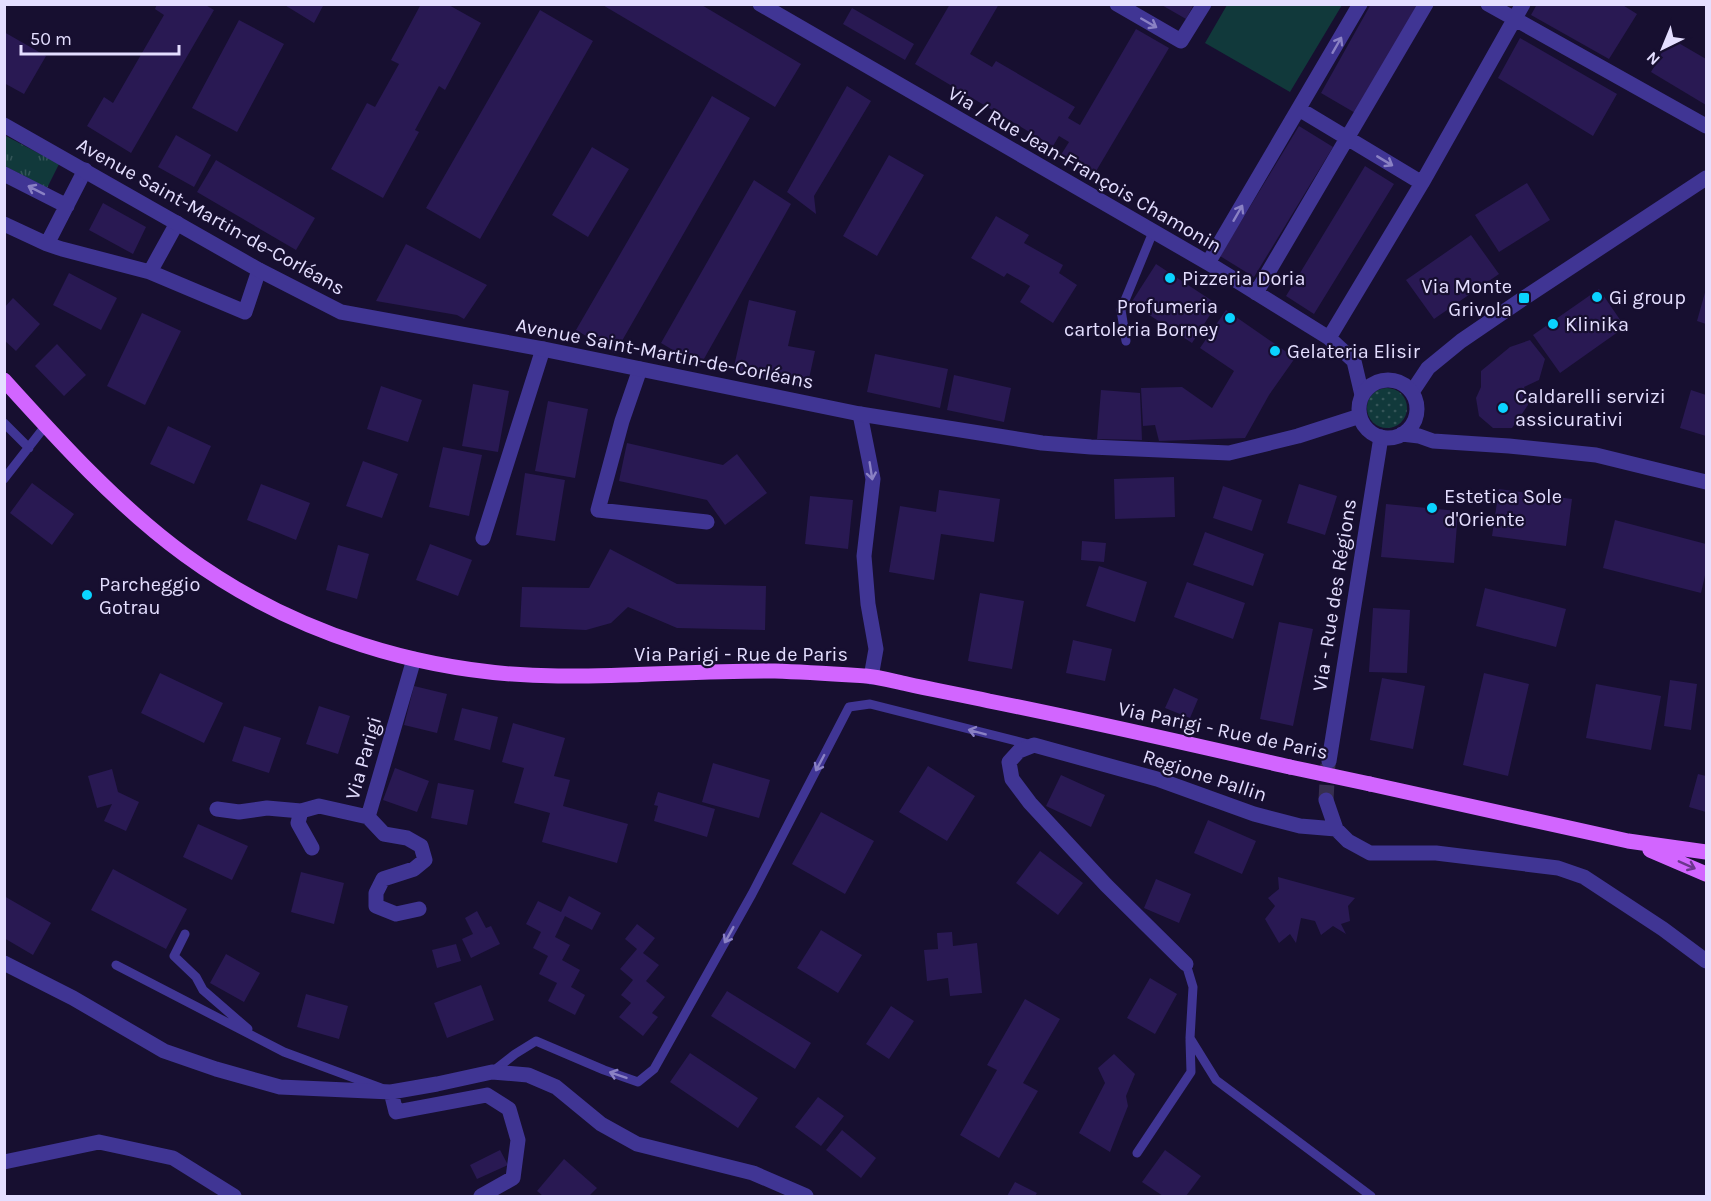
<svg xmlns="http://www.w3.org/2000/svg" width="1711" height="1201" viewBox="0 0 1711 1201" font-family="Karla,sans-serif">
  <defs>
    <pattern id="grass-dots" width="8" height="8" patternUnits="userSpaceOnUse" patternTransform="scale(1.5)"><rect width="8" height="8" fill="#11393b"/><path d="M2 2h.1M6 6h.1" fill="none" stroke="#345558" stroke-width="1.8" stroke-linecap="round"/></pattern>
    <pattern id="park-tufts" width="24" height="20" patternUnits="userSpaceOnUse" patternTransform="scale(1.5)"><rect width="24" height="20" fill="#11393b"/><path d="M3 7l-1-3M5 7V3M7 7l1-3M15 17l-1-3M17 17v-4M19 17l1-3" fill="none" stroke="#345558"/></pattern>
  </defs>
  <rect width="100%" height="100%" fill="#170f30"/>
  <path fill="url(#grass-dots)" d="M1367 408a20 20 0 1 1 40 0a20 20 0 1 1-40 0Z"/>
  <path fill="url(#park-tufts)" d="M 4,135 L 59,164 L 47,188 L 5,166 Z"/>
  <path fill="#11393b" d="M 1227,5 L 1227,4 L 1342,5 L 1290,92 L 1205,43 Z"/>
  <path fill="#291953" d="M 157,4 L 204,4 L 214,10 L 131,153 L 87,126 L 104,97 L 113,103 L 164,15 L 155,9 Z
    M 283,4 L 324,4 L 314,23 Z
    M 421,4 L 447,4 L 481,23 L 445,90 L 439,86 L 415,130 L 419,132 L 383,198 L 331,169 L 367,103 L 375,107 L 399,64 L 391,60 Z
    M 601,4 L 700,4 L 801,64 L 775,107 Z
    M 950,4 L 999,4 L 970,54 L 992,67 L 996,61 L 1075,107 L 1068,118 L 1080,125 L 1136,29 L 1169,48 L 1092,178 L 1059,158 L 1069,142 L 1059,136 L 1053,146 L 915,64 Z
    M 1160,4 L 1194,4 L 1186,19 Z
    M 1371,4 L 1420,4 L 1357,114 L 1321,93 Z
    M 1537,4 L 1621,4 L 1637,14 L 1609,59 L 1531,15 Z
    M 852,8 L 914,44 L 905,60 L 843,24 Z
    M 540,10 L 593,41 L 480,239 L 426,208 Z
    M 239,20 L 284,44 L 237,132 L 192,108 Z
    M 4,32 L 46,56 L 24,94 L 4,83 Z
    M 1520,38 L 1617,94 L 1593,136 L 1498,78 Z
    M 1670,38 L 1706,59 L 1706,105 L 1651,72 Z
    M 847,86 L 871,101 L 814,196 L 816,214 L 787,192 Z
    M 712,96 L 750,118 L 615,353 L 576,330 Z
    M 1299,126 L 1333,147 L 1254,277 L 1220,256 Z
    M 176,135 L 211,155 L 194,187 L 158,167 Z
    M 592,147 L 629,169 L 588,237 L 552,215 Z
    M 889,155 L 924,175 L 877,256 L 843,236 Z
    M 216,160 L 315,218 L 296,250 L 197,192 Z
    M 1365,166 L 1394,184 L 1314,314 L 1286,296 Z
    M 754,180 L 791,204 L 700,366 L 661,343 Z
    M 1527,183 L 1550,220 L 1499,252 L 1475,215 Z
    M 103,203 L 146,227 L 133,254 L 89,230 Z
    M 996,216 L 1029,235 L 1024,243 L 1063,265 L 1059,273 L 1077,285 L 1053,323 L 1020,302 L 1030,286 L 1007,273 L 1004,277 L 971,258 Z
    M 1471,235 L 1499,274 L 1434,319 L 1406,280 Z
    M 406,244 L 487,285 L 464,319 L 457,315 L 376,301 Z
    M 1156,264 L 1217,304 L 1192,343 L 1131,303 Z
    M 69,273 L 117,298 L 101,330 L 53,305 Z
    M 1599,289 L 1625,327 L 1560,373 L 1533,335 Z
    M 1706,289 L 1706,324 L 1697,321 Z
    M 13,298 L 40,324 L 16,351 L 4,340 L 4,308 Z
    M 749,300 L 796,311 L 788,346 L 815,351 L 807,388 L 733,371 Z
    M 1226,310 L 1295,358 L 1269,395 L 1245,438 L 1159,441 L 1155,425 L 1143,426 L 1141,388 L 1182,387 L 1212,408 L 1234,371 L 1200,348 Z
    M 142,313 L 181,331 L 145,405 L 107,386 Z
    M 1530,340 L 1545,359 L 1539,380 L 1524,387 L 1528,396 L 1528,405 L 1512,428 L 1493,428 L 1479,416 L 1476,398 L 1481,387 L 1481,371 L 1510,347 Z
    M 57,344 L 86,375 L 64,396 L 35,366 Z
    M 875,354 L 948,369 L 940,408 L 867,392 Z
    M 954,375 L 1011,388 L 1004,422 L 947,410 Z
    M 473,384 L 509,391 L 498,452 L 462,446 Z
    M 381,386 L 422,400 L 408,442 L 367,429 Z
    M 1101,390 L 1140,393 L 1142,440 L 1097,439 Z
    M 1691,390 L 1706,395 L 1706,436 L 1680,428 Z
    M 548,401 L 588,409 L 575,478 L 535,471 Z
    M 168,426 L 211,446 L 194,484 L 150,464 Z
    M 627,443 L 723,465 L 737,454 L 767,493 L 725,525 L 707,500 L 619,481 Z
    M 443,447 L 482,455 L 469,516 L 429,507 Z
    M 363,461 L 398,474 L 382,518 L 346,506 Z
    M 525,473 L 565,480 L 555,541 L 516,535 Z
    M 1174,477 L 1175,517 L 1115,519 L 1114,479 Z
    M 32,483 L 74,514 L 52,545 L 10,513 Z
    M 261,484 L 310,503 L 296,540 L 247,520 Z
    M 1299,484 L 1337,496 L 1325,535 L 1287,523 Z
    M 1223,486 L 1262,500 L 1252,531 L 1213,518 Z
    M 1499,489 L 1572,499 L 1566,546 L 1492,536 Z
    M 939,490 L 1000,499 L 994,542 L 941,534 L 934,580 L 889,572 L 900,506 L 936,512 Z
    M 810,496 L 853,500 L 848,549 L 805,544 Z
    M 1386,504 L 1458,511 L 1454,563 L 1381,557 Z
    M 1615,520 L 1706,544 L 1706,571 L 1701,593 L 1603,568 Z
    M 1205,532 L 1264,554 L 1253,586 L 1193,565 Z
    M 1082,541 L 1106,543 L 1104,562 L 1081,560 Z
    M 430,544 L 472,560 L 458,596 L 416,580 Z
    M 338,545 L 369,554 L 357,599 L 326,590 Z
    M 610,549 L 677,584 L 766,586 L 765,630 L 677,628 L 628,607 L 611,623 L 586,630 L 520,627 L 522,587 L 589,588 Z
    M 1099,566 L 1147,582 L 1135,622 L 1086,606 Z
    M 1187,582 L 1245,603 L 1233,639 L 1174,617 Z
    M 1485,588 L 1566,609 L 1556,647 L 1476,626 Z
    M 980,593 L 1024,601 L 1012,669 L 968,661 Z
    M 1373,608 L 1410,610 L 1407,673 L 1369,672 Z
    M 1279,622 L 1313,629 L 1293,726 L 1260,719 Z
    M 1073,640 L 1112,649 L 1105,681 L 1066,673 Z
    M 160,673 L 223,703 L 204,743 L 141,713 Z
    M 1484,673 L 1529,684 L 1508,776 L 1463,765 Z
    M 1382,678 L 1425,686 L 1413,749 L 1370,740 Z
    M 1670,680 L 1697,684 L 1691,730 L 1664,726 Z
    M 1596,684 L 1661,696 L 1651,750 L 1586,738 Z
    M 414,686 L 447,694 L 437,733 L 404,725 Z
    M 1174,688 L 1198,699 L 1190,718 L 1165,708 Z
    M 319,706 L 350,716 L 338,754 L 306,744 Z
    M 462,708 L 498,717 L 490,750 L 454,740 Z
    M 513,723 L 565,738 L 554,776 L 570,780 L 563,806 L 628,824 L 617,863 L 542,842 L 550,813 L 514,803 L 524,768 L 502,762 Z
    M 244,726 L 281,738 L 269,773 L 232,761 Z
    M 713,763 L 770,780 L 759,818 L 702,802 Z
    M 928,766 L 975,796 L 947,841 L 899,812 Z
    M 395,768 L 429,781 L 417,812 L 383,800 Z
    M 112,769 L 118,792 L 139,802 L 126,831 L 104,821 L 112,804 L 97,808 L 88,776 Z
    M 1698,774 L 1706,776 L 1706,812 L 1689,807 Z
    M 1061,775 L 1105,795 L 1091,827 L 1046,806 Z
    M 438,783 L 474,790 L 467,825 L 431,818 Z
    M 658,792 L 715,809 L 707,837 L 654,821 L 658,806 L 654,805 Z
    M 821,812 L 874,841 L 845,894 L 792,864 Z
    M 1208,820 L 1256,841 L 1242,874 L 1194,853 Z
    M 198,824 L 248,846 L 232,880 L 183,857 Z
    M 1040,851 L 1083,883 L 1058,915 L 1016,883 Z
    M 113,869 L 187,909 L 166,949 L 91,910 Z
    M 301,872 L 344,883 L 334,924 L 291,912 Z
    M 1278,877 L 1355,898 L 1348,906 L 1350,921 L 1341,924 L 1346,934 L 1333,926 L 1321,935 L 1315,921 L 1301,918 L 1296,943 L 1290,934 L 1279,943 L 1265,919 L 1275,906 L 1268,898 L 1279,889 Z
    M 1156,879 L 1191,894 L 1179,923 L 1144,908 Z
    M 4,896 L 51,923 L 33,955 L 4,938 Z
    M 569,896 L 601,913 L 592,930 L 565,916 L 555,937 L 570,945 L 562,960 L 580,970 L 571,987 L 585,995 L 575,1015 L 548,1001 L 557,983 L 539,974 L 548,956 L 533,948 L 541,932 L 526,924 L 538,901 L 561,912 Z
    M 477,911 L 486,928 L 491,926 L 500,944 L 471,958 L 462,939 L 473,934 L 465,918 Z
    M 637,924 L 655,938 L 643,953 L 659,965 L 646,981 L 665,997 L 652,1013 L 658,1017 L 643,1036 L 619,1017 L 631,1003 L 621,995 L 633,980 L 620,969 L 637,949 L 625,939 Z
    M 821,930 L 862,955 L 838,993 L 797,968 Z
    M 952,932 L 953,946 L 977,943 L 982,993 L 950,996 L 948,978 L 927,981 L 924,950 L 938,949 L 937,933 Z
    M 456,944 L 461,961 L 437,968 L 432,950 Z
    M 226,954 L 260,973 L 244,1002 L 210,983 Z
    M 1150,978 L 1177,994 L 1155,1034 L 1127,1018 Z
    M 481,985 L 494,1020 L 447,1038 L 434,1003 Z
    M 727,991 L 811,1043 L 795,1069 L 711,1016 Z
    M 306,994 L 348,1006 L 339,1039 L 297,1027 Z
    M 1025,999 L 1060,1019 L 1023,1083 L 1038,1091 L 999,1158 L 960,1135 L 997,1070 L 987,1065 Z
    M 891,1006 L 914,1021 L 889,1059 L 866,1044 Z
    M 690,1053 L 758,1098 L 738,1128 L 670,1082 Z
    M 1114,1054 L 1135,1074 L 1126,1096 L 1128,1106 L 1110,1152 L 1079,1133 L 1105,1083 L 1098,1068 Z
    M 818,1097 L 844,1116 L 821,1146 L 795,1127 Z
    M 842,1130 L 876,1158 L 861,1178 L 826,1150 Z
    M 500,1150 L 508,1165 L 477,1179 L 470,1165 Z
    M 1165,1150 L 1201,1176 L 1186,1196 L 1163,1196 L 1142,1182 Z
    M 564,1159 L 597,1188 L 589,1196 L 543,1196 L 537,1191 Z
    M 1015,1182 L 1037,1193 L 1035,1196 L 1007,1196 Z"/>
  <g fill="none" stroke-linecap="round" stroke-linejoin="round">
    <path stroke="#362e4f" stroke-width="15" stroke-dasharray="15 8" stroke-linecap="butt" d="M 1326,800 L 1328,764"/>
    <path stroke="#403594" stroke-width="9" d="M 1126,341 L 1121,310 L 1153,232
      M 4,423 L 29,448
      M 4,479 L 46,425
      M 185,934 L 174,956 L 196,977 L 203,990 L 248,1029
      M 1186,964 L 1193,987 L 1190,1038 L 1216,1080 L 1371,1196
      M 116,965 L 284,1052 L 381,1088
      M 492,1072 L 515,1054 L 536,1041 L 604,1070 L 638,1082 L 654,1069 L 752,894 L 849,707 L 870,704 L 1032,745
      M 1137,1153 L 1191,1072 L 1190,1040"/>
    <path stroke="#403594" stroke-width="15" d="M 760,4 L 1208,263 L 1329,338 L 1354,361 L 1362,395
      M 1117,4 L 1181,41 L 1204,4
      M 1488,4 L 1706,126
      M 1299,109 L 1422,183
      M 4,174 L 67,206
      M 4,224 L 47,244 L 85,170
      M 47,244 L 62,249 L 150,272 L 245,312 L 259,270
      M 1208,263 L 1360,4
      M 150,272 L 177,223
      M 1256,293 L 1426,4
      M 1329,338 L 1422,183 L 1523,4
      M 640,369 L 622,421 L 598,510 L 707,522
      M 1412,392 L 1428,368 L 1461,341 L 1524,298 L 1706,178
      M 860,414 L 873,479 L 864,556 L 868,604 L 876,649 L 871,677
      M 483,538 L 543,349
      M 414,659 L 368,817 L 384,834 L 407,838 L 421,846 L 425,860 L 414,869 L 383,879 L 376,893 L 376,906 L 396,914 L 419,909
      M 1329,761 L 1381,437
      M 1326,800 L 1336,829
      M 217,809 L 239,812 L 267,808 L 301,811
      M 312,848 L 298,823 L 301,811 L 319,806 L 368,817
      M 4,963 L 73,998 L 164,1051 L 216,1069 L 280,1087 L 391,1092 L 437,1084 L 492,1072 L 528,1075 L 556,1087 L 601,1124 L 637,1144 L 753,1173 L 806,1196
      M 1186,964 L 1106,885 L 1030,803 L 1012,779 L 1009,762 L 1019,751 L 1034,745 L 1157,779 L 1254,814 L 1300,826 L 1336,829 L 1348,841 L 1370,853 L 1436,853 L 1558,868 L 1584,877 L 1663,929 L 1706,961
      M 391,1092 L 396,1112 L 487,1095 L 509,1109 L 518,1140 L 513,1178 L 481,1196
      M 4,1162 L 99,1142 L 173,1158 L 234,1196"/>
    <path stroke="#403594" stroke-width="15" d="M 4,125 L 259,270 L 341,312 L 543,349 L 860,414 L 1042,443 L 1091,447 L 1229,453 L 1298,436 L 1360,416
      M1359 409a29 29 0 1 1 58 0a29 29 0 1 1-58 0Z
      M 1402,434 L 1419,436 L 1433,441 L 1509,446 L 1596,455 L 1706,482"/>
    <path stroke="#d265ff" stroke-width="15" d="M 4,380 C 60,442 118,506 185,555 C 293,634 425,675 558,676 C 630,677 703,670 775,671 C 805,672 835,674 866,676 C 879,677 893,681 907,684 C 934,690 962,695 989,701 C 1090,721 1189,744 1290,767
      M 1370,784 L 1628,841 L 1706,852
      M 1650,850 L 1706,874"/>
    <path stroke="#d265ff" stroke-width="15" d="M 1290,767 L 1370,784"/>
  </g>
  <defs><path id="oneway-shaft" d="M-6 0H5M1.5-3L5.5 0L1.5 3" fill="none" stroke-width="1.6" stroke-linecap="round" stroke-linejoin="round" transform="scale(1.5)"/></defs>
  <g stroke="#8a81c4">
    <use href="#oneway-shaft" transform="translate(1149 23) rotate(30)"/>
    <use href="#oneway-shaft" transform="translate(1337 45) rotate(-60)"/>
    <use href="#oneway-shaft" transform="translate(1385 161) rotate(31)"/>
    <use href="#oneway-shaft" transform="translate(36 190) rotate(-153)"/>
    <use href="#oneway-shaft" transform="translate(1238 213) rotate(-60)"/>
    <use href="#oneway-shaft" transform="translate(871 471) rotate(81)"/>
    <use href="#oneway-shaft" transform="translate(977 732) rotate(-165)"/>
    <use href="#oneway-shaft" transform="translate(820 763) rotate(118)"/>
    <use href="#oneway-shaft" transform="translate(729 935) rotate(119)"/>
    <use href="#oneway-shaft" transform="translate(618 1075) rotate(-161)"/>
  </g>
  <use stroke="#6b368d" href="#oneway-shaft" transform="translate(1687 865) rotate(24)"/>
  <g fill="#0ad3ff" stroke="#170f30" stroke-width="2">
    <circle cx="1170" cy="278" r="6"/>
    <circle cx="1597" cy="297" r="6"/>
    <rect x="1518" y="292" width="12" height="12" rx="3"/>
    <circle cx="1230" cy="318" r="6"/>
    <circle cx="1553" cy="324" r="6"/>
    <circle cx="1275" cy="351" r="6"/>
    <circle cx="1503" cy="408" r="6"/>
    <circle cx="1432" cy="508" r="6"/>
    <circle cx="87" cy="595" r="6"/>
  </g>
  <g text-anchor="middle" stroke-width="4.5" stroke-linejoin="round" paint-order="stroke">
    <g font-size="20" fill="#e4deff" stroke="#170f30">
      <text transform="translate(1085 169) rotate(30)" y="7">Via / Rue Jean-François Chamonin</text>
      <text transform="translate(211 216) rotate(29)" y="7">Avenue Saint-Martin-de-Corléans</text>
      <text transform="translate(665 353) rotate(11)" y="7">Avenue Saint-Martin-de-Corléans</text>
      <text transform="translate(1334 595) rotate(-81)" y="7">Via - Rue des Régions</text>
      <text x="741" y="661">Via Parigi - Rue de Paris</text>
      <text transform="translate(1223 730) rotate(12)" y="7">Via Parigi - Rue de Paris</text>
      <text transform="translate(363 758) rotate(-74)" y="7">Via Parigi</text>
      <text transform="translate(1205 775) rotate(18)" y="7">Regione Pallin</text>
    </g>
    <g font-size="20" fill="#e4deff" stroke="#170f30" text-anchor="start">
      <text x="1182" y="285">Pizzeria Doria</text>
      <text x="1512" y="293" text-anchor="end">Via Monte<tspan x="1512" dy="23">Grivola</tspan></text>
      <text x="1609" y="304">Gi group</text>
      <text x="1218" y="313" text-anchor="end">Profumeria<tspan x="1218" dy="23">cartoleria Borney</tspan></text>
      <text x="1565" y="331">Klinika</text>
      <text x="1287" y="358">Gelateria Elisir</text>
      <text x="1515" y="403">Caldarelli servizi<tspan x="1515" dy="23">assicurativi</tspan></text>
      <text x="1444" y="503">Estetica Sole<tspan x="1444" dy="23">d'Oriente</tspan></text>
      <text x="99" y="591">Parcheggio<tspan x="99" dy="23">Gotrau</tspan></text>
    </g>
  </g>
  <rect width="1711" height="1201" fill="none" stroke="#e4deff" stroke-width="12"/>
  <g transform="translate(1663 48) rotate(223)" stroke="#170f30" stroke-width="4.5" paint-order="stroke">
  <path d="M0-4.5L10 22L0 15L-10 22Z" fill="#e4deff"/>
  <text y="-9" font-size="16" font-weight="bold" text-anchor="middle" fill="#e4deff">N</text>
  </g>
  <path d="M21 45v9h158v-9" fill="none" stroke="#e4deff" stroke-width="3"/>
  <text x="30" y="45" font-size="18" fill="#e4deff" stroke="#170f30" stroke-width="4.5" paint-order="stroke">50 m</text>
</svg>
